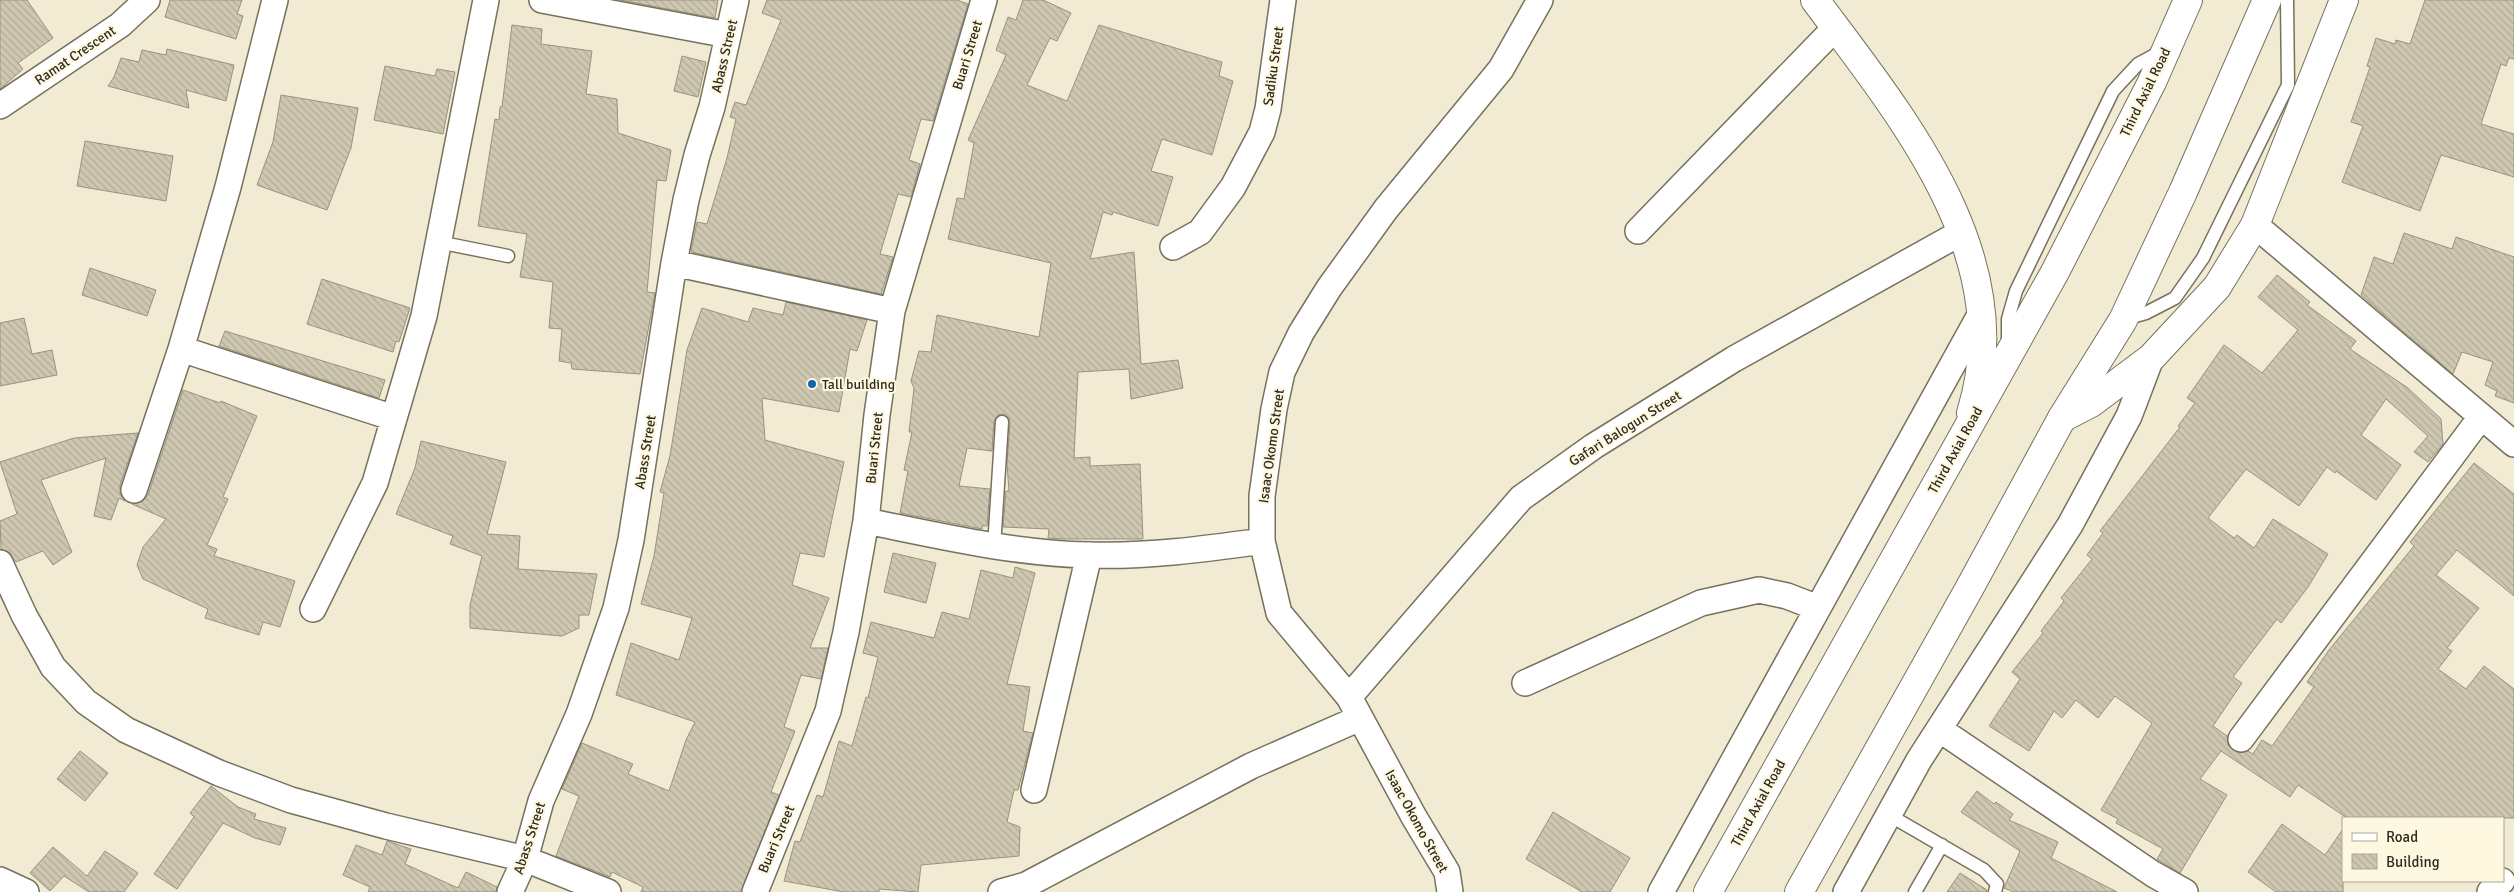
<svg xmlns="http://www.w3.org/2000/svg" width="2514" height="892" viewBox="0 0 2514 892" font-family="Signika,sans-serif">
  <defs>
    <pattern id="building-back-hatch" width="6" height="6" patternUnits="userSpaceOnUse" patternTransform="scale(1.25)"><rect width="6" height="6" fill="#cec7b1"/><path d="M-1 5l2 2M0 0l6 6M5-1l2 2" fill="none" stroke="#b1ab98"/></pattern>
  </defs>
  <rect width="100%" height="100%" fill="#f1ebd3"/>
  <path fill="url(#building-back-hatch)" stroke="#99927d" d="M 0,0 L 27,0 L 53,38 L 18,63 L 23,69 L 0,89 Z
    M 170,0 L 242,0 L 237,14 L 243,16 L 236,39 L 165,17 Z
    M 620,0 L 718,0 L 715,18 Z
    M 767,0 L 957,0 L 968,4 L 933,121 L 921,119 L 909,160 L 920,164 L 911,197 L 898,194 L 880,254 L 893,257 L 881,294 L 691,252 L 697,222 L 707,224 L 727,158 L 736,119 L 730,117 L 735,102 L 746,105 L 781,20 L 762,13 Z
    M 1023,0 L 1043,0 L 1071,13 L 1057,41 L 1050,38 L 1027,85 L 1067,101 L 1099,25 L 1222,62 L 1219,76 L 1233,81 L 1212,155 L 1162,139 L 1151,171 L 1173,177 L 1158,226 L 1113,212 L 1112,215 L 1103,212 L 1090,259 L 1134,252 L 1141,364 L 1178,360 L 1183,388 L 1131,399 L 1129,369 L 1078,372 L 1074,458 L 1090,457 L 1090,466 L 1140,464 L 1143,539 L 1061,539 L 1048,538 L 1049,529 L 1003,527 L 1006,491 L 1009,491 L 1007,464 L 1010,423 L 1009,418 L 1003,414 L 998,415 L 994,421 L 992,451 L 967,448 L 959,486 L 990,489 L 987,526 L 982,526 L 982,529 L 900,513 L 908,471 L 904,470 L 912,432 L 909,432 L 914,388 L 911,381 L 919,351 L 931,352 L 937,315 L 1039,337 L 1051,263 L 948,239 L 957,198 L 964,199 L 974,143 L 968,140 L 1006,55 L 996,50 L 1008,17 L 1016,20 Z
    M 2425,0 L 2514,0 L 2514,59 L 2509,58 L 2506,66 L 2501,64 L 2481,124 L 2514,134 L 2514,177 L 2441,155 L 2420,211 L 2342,182 L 2363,126 L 2351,122 L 2370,67 L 2367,66 L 2376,38 L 2395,44 L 2396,40 L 2410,44 Z
    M 512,25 L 542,29 L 541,44 L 592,51 L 586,94 L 617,99 L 618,133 L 671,150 L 666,181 L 657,180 L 647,292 L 655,293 L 640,374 L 572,369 L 571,363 L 559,361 L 562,329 L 549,328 L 553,282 L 520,277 L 527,234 L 478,226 L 495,119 L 499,120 L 500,107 L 502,107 Z
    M 167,49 L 234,65 L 226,101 L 186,90 L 189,108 L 108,86 L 114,77 L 121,58 L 139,62 L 142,50 L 166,55 Z
    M 682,56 L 706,62 L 698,97 L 674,91 Z
    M 385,66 L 435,76 L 437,69 L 455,72 L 443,134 L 374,120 Z
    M 281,95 L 358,108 L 351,148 L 327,210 L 257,185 L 273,142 Z
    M 85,141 L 173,156 L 166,201 L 77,186 Z
    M 2404,233 L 2452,249 L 2456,237 L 2514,257 L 2514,403 L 2495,396 L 2497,391 L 2485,385 L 2493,362 L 2462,352 L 2453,374 L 2361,295 L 2374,257 L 2393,264 Z
    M 90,268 L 156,290 L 147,316 L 82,295 Z
    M 2277,275 L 2310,302 L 2307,305 L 2356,341 L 2350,349 L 2408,388 L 2441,419 L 2443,444 L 2428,462 L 2414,452 L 2428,436 L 2386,399 L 2361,435 L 2401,465 L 2376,500 L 2336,471 L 2335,473 L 2327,467 L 2299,506 L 2246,469 L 2208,518 L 2234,538 L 2237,535 L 2254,548 L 2273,519 L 2328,554 L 2308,587 L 2281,623 L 2277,619 L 2233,677 L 2242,683 L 2213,726 L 2227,736 L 2228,745 L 2239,753 L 2248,751 L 2253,754 L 2262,740 L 2272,746 L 2314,687 L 2307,682 L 2329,650 L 2414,546 L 2410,542 L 2474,463 L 2514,494 L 2514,596 L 2457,550 L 2436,575 L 2479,608 L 2447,648 L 2452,651 L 2438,669 L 2466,689 L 2484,666 L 2514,689 L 2514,818 L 2347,818 L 2298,785 L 2290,797 L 2221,751 L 2200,779 L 2227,795 L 2180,873 L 2157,859 L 2163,849 L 2116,823 L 2118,819 L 2101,810 L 2152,723 L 2115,696 L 2098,718 L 2076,700 L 2062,718 L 2054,711 L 2029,751 L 1989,726 L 2020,679 L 2012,672 L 2043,633 L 2041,631 L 2064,601 L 2061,598 L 2092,559 L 2087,555 L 2103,533 L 2100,531 L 2180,427 L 2178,426 L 2195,403 L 2187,398 L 2224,345 L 2262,373 L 2298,330 L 2258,297 Z
    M 322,279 L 410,308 L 399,342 L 396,341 L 393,352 L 307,324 Z
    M 786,302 L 867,320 L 857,351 L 850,349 L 839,412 L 762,398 L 765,440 L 844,462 L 824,557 L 800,553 L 792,585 L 829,598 L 810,648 L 828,648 L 821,679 L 801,675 L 784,727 L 795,731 L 771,792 L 779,795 L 741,892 L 641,892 L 643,887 L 612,872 L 610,877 L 556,856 L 579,796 L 562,789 L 582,743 L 633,764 L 628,774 L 669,791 L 686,740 L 695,722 L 616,695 L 631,643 L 679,660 L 692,618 L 641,604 L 654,556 L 664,493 L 660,492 L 670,456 L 687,350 L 702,308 L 748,322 L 753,308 L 783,315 Z
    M 24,318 L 32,354 L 52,350 L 57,375 L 0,386 L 0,323 Z
    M 225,331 L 385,380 L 379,398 L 219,346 Z
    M 183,390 L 220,403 L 221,401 L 257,416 L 223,497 L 228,499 L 207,545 L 217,549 L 214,556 L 295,581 L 280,627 L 263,622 L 259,635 L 205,618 L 208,609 L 143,579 L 137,565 L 143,547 L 166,519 L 132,504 L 143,501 L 148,495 Z
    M 138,433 L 120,485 L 120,493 L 125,501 L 119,498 L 111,520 L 94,516 L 106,458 L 41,480 L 72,552 L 53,565 L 43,551 L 16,562 L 9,552 L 1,549 L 0,521 L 17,514 L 0,462 L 74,438 Z
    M 421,441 L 506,462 L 487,534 L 520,536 L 518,569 L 597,574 L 589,615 L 579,615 L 579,628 L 562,636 L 470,628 L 470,605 L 482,556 L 450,544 L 453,536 L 396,514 L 415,468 Z
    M 893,553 L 936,563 L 926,603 L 884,592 Z
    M 1015,567 L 1035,573 L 1007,684 L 1030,687 L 1023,731 L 1033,733 L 1018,790 L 1014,790 L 1007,822 L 1020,827 L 1019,856 L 921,865 L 918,892 L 879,889 L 879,892 L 844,892 L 784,881 L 795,841 L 800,842 L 817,795 L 823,797 L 839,741 L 852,746 L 866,697 L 868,698 L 878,657 L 863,653 L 871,622 L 934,638 L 942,612 L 969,619 L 981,570 L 1013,578 Z
    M 80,751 L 108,773 L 85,801 L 57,779 Z
    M 211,786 L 238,807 L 256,814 L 254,819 L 286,828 L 280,845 L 255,838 L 223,823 L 177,889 L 154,874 L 194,817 L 190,813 Z
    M 1977,791 L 1994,804 L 1996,802 L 2013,814 L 2009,820 L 2058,842 L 2051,858 L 2117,892 L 2014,892 L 2004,888 L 2020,851 L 1961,812 Z
    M 1553,812 L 1630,858 L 1610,892 L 1582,892 L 1526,859 Z
    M 2282,824 L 2325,855 L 2343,829 L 2343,892 L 2276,892 L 2248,872 Z
    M 387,841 L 411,849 L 405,864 L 458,888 L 466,872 L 497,887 L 496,892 L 368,892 L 370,887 L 343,875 L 356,845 L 382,855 Z
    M 53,847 L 87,876 L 105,851 L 138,873 L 124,892 L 89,892 L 64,876 L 50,891 L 30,873 Z
    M 1960,873 L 1987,890 L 1987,892 L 1947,892 Z"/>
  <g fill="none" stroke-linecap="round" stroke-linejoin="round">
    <g stroke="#77715d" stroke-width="15">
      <path id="service" d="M 438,242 L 508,256
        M 2125,319 L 2146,313 L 2175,298 L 2203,258 L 2288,85 L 2287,0
        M 2008,344 L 2008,319 L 2016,291 L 2113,91 L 2138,64 L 2162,51
        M 994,547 L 1002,422
        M 1889,815 L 1984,870 L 1997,884 L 1995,892
        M 1915,892 L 1942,845"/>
    </g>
    <g stroke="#77715d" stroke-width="28">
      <path id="minor" d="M 542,0 L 728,35
        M 0,106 L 120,25 L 147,0
        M 2255,225 L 2514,444
        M 1638,231 L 1835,28
        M 1173,247 L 1200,232 L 1233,187 L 1262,132 L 1268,109 L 1283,0
        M 674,263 L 892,311
        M 181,349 L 394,418
        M 134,490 L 181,349 L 228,187 L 275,0
        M 866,521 C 940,536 1012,553 1088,555 C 1146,557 1205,549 1262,541
        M 0,563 L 24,615 L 53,667 L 86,702 L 126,730 L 219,773 L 291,800 L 386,826 L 525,859 L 608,892
        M 313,609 L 375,483 L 424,316 L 486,0
        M 1525,683 L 1701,603 L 1759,590 L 1787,596 L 1818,608
        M 1349,697 L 1521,498 L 1594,446 L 1734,359 L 1962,232
        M 1939,729 L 2153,874 L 2185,892
        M 2241,739 L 2481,417
        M 1034,790 L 1089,555
        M 0,880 L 26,892
        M 510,892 L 525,859 L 541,801 L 579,714 L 616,608 L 631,540 L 674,263 L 686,200 L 697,155 L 712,107 L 736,0
        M 755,892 L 828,711 L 846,632 L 866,521 L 877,415 L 892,311 L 984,0
        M 1001,892 L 1026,885 L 1251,766 L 1360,718
        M 1450,892 L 1447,872 L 1414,817 L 1349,697 L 1279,613 L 1262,541 L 1262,496 L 1274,409 L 1282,372 L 1301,333 L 1329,288 L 1386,209 L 1501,69 L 1540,0
        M 1661,892 L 1980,315
        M 1846,892 L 1919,760 L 2070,525 L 2129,416 L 2151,358
        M 2490,892 L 2502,881"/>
    </g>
    <g stroke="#77715d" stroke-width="30">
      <path id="tertiary" d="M 1815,0 C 1902,117 2020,257 1971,413
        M 2062,418 L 2091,403 L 2151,358 L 2217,287 L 2255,225 L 2344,0"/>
    </g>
    <g stroke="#77715d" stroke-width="30">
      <path id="motorway" d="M 1708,892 L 2055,272 L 2152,82 L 2188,0
        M 1799,892 L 1969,589 L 2062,418 L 2123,320 L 2183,192 L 2267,0"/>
    </g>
    <use href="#service" stroke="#fff" stroke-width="12"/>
    <use href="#minor" stroke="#fff" stroke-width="25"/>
    <use href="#tertiary" stroke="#fff" stroke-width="28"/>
    <use href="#motorway" stroke="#fff" stroke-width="28"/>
  </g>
  <circle fill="#1463b2" stroke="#fff8e1" stroke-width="2" cx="812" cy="384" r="5"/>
  <g text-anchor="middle" stroke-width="4.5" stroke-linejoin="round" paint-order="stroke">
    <g font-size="14" fill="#2e2b22" stroke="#fff8e1">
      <text transform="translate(75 55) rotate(-34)" y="5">Ramat Crescent</text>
      <text transform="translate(967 55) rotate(-73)" y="5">Buari Street</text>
      <text transform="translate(724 56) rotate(-77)" y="5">Abass Street</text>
      <text transform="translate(1273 66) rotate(-82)" y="5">Sadiku Street</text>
      <text transform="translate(2145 92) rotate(-64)" y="5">Third Axial Road</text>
      <text transform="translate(1625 428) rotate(-32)" y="5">Gafari Balogun Street</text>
      <text transform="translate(1271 446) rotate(-82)" y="5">Isaac Okomo Street</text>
      <text transform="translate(874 448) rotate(-84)" y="5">Buari Street</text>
      <text transform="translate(1955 450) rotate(-61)" y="5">Third Axial Road</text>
      <text transform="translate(645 452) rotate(-81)" y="5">Abass Street</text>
      <text transform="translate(1758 803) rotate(-61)" y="5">Third Axial Road</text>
      <text transform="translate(1417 821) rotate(61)" y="5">Isaac Okomo Street</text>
      <text transform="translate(529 838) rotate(-72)" y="5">Abass Street</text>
      <text transform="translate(776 839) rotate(-67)" y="5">Buari Street</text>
    </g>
    <g font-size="14" fill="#2e2b22" stroke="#fff8e1" text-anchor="start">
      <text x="822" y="389">Tall building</text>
    </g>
  </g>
  <rect x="2342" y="817" width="162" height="65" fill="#fff8e1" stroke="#aba695"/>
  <rect x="2352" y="833" width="25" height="8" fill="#ffffff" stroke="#aba695"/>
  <text x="2386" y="842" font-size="15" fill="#2e2b22">Road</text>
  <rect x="2352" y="854" width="25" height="15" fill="url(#building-back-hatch)" stroke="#aba695"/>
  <text x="2386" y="867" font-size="15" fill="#2e2b22">Building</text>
</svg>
